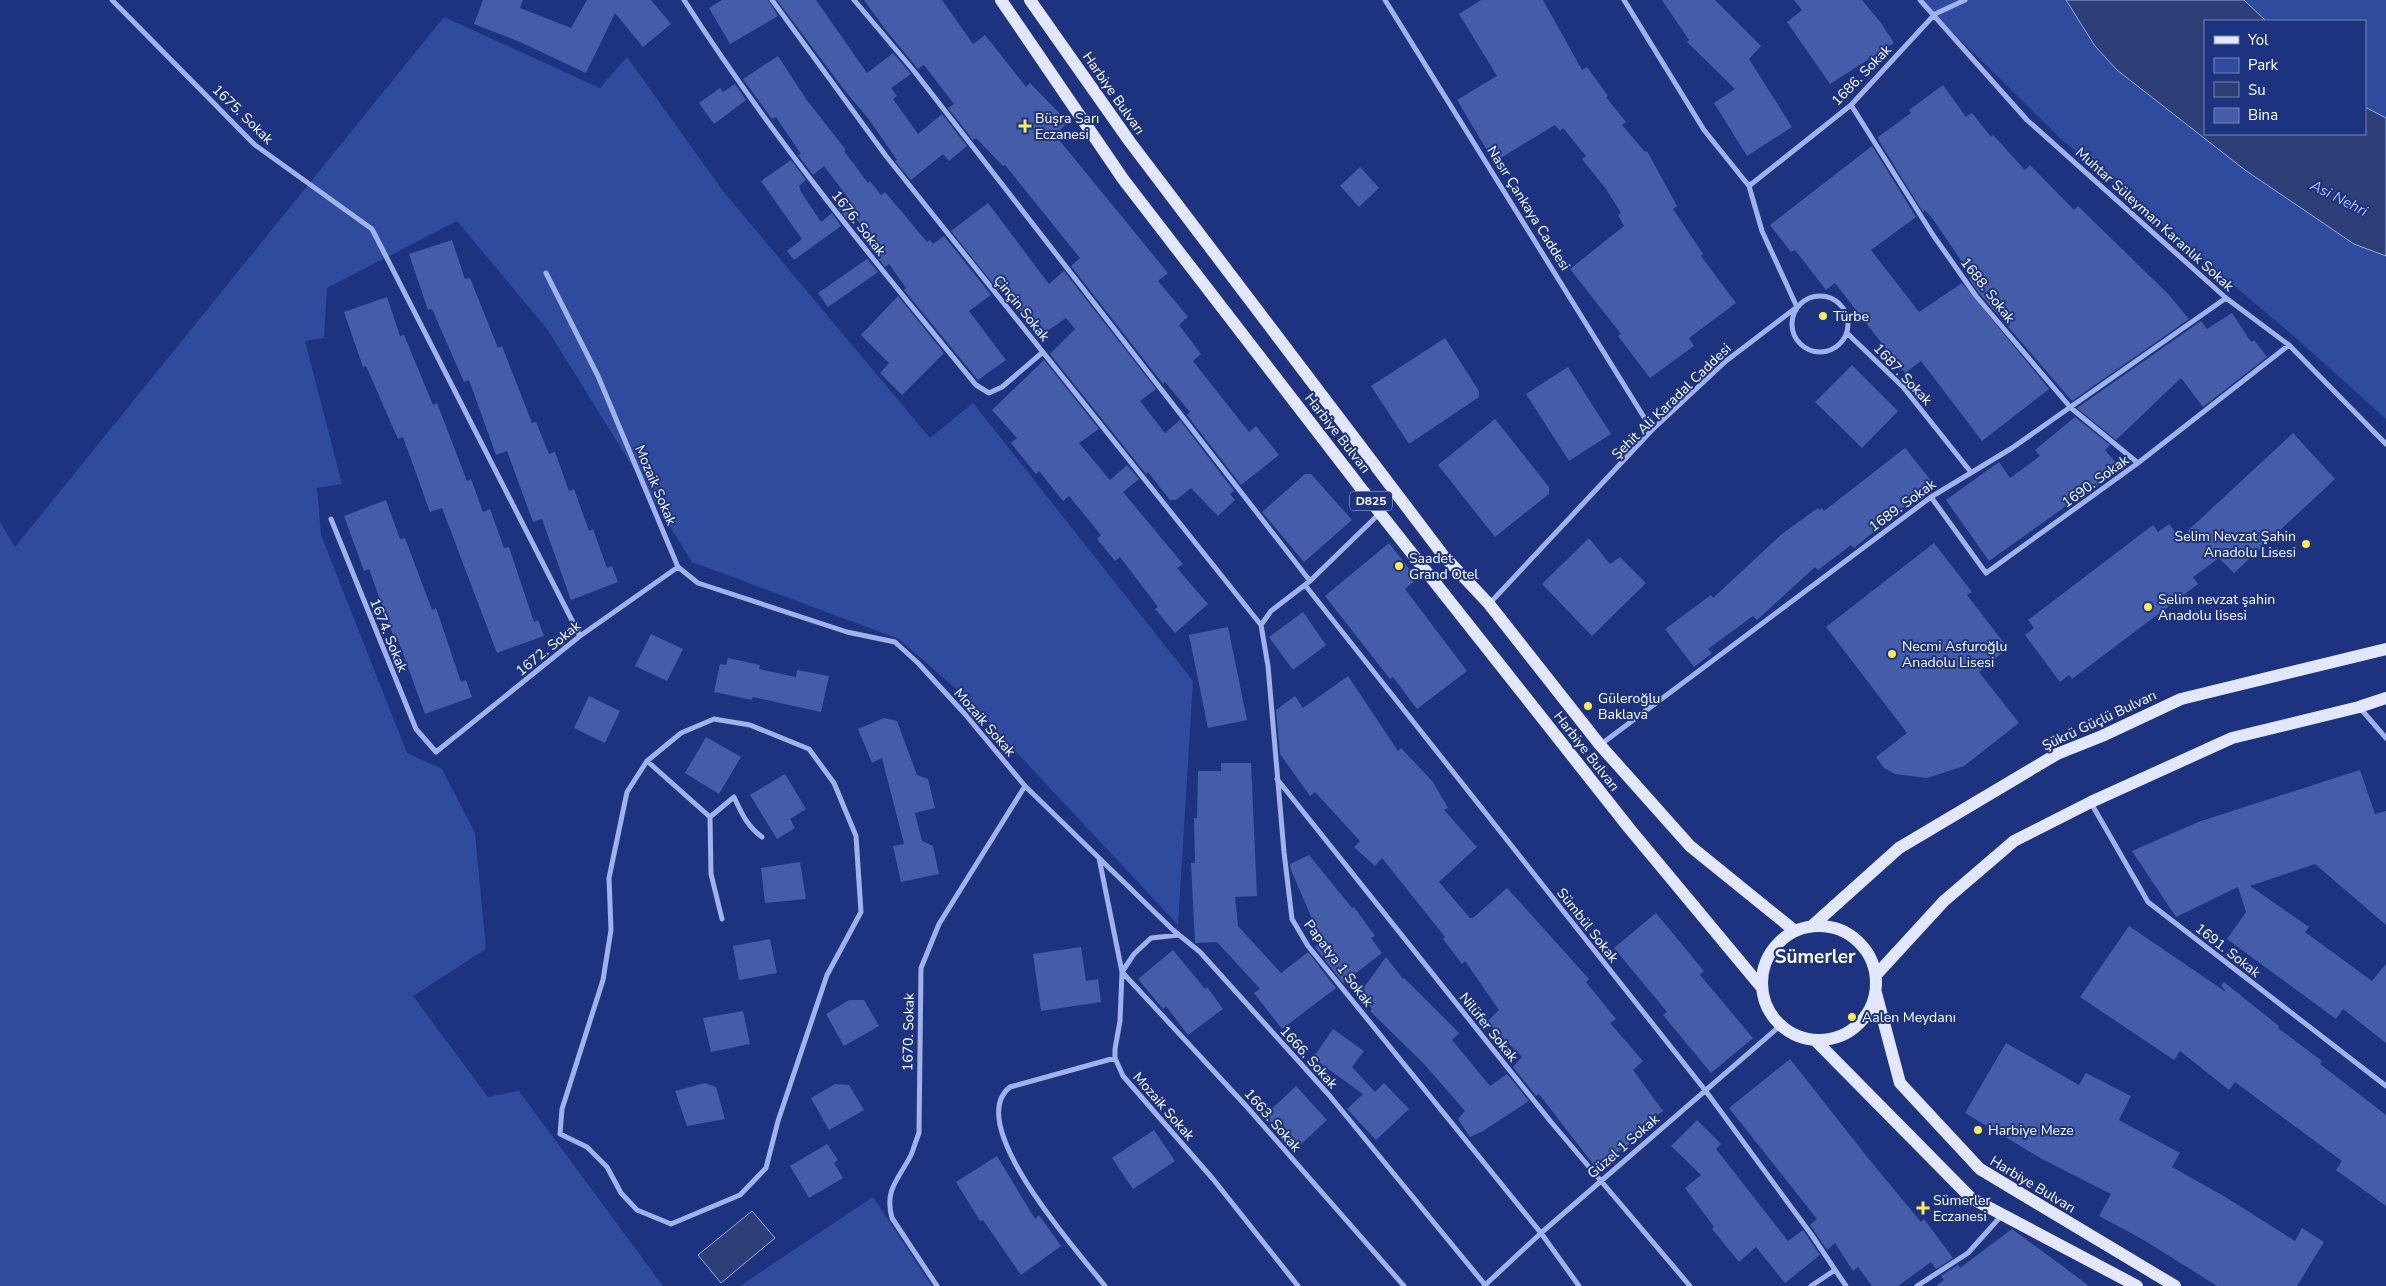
<svg xmlns="http://www.w3.org/2000/svg" width="2386" height="1286" viewBox="0 0 2386 1286" font-family="'Nunito Sans',sans-serif">
  <rect width="100%" height="100%" fill="#1d337f"/>
  <path fill="#2f4b9d" d="M 1920,0 L 2066,0 L 2095,46 L 2117,70 L 2245,170 L 2354,244 L 2386,256 L 2386,419 L 2296,338 L 2062,140 Z
    M 2244,0 L 2386,0 L 2386,118 L 2365,107 L 2365,21 L 2266,21 Z
    M 444,17 L 600,88 L 627,57 L 723,191 L 930,438 L 973,403 L 1193,681 L 1178,925 L 963,695 L 899,639 L 692,562 L 547,329 L 457,221 L 327,288 L 324,338 L 305,341 L 342,484 L 317,488 L 321,535 L 407,753 L 442,769 L 475,833 L 486,949 L 413,996 L 488,1097 L 519,1091 L 663,1286 L 0,1286 L 0,522 L 15,547 Z
    M 873,1197 L 932,1286 L 740,1286 Z"/>
  <path fill="#2e3f77" stroke="#93aaeb" d="M 2066,0 L 2244,0 L 2266,21 L 2205,21 L 2205,134 L 2365,134 L 2365,107 L 2386,118 L 2386,256 L 2354,244 L 2245,170 L 2117,70 L 2095,46 Z
    M 752,1211 L 775,1238 L 721,1283 L 698,1255 Z"/>
  <path fill="#455da9" d="M 483,0 L 523,0 L 520,8 L 571,28 L 587,0 L 651,0 L 671,24 L 643,47 L 615,13 L 586,73 L 520,42 L 474,24 Z
    M 722,0 L 768,0 L 778,16 L 730,44 L 709,8 Z
    M 777,0 L 816,0 L 867,73 L 893,53 L 911,74 L 891,88 L 897,96 L 893,99 L 918,134 L 942,114 L 967,146 L 949,161 L 943,154 L 911,180 L 895,161 L 897,160 L 868,118 L 845,91 Z
    M 864,0 L 942,0 L 973,44 L 985,35 L 1026,87 L 1030,83 L 1068,122 L 1055,135 L 1168,273 L 1158,281 L 1188,317 L 1179,325 L 1201,354 L 1193,361 L 1249,432 L 1256,426 L 1279,455 L 1241,485 L 1187,415 L 1190,412 L 1165,382 L 1163,384 L 1071,266 L 1080,258 L 1005,165 L 1003,166 L 976,138 L 973,140 L 948,108 L 954,104 L 924,65 L 918,69 L 885,29 Z
    M 1481,0 L 1543,0 L 1582,70 L 1587,67 L 1608,96 L 1606,97 L 1626,122 L 1622,125 L 1645,152 L 1647,151 L 1677,206 L 1673,209 L 1703,254 L 1701,256 L 1736,303 L 1689,338 L 1694,346 L 1650,378 L 1618,336 L 1621,334 L 1570,269 L 1624,226 L 1618,215 L 1621,213 L 1606,189 L 1582,159 L 1586,156 L 1563,128 L 1560,131 L 1555,125 L 1494,162 L 1457,100 L 1497,76 L 1459,14 Z
    M 1662,0 L 1715,0 L 1761,46 L 1749,59 L 1792,127 L 1747,156 L 1714,103 L 1735,89 L 1687,42 L 1689,40 Z
    M 1794,0 L 1862,0 L 1881,23 L 1894,43 L 1830,84 L 1787,22 L 1802,10 Z
    M 778,56 L 806,99 L 846,150 L 844,151 L 868,183 L 870,181 L 881,195 L 885,192 L 927,242 L 930,240 L 933,244 L 944,236 L 991,295 L 969,311 L 1006,360 L 978,380 L 904,290 L 906,288 L 889,264 L 885,267 L 875,254 L 881,249 L 875,240 L 853,216 L 848,220 L 838,208 L 849,199 L 824,166 L 813,175 L 798,155 L 801,154 L 776,117 L 772,119 L 743,79 Z
    M 735,84 L 746,100 L 714,124 L 699,103 L 720,88 L 723,92 Z
    M 1943,85 L 1966,117 L 1972,113 L 1991,137 L 1993,135 L 2025,170 L 2030,165 L 2074,210 L 2078,206 L 2168,294 L 2189,319 L 2072,401 L 1979,293 L 1969,279 L 1972,276 L 1932,218 L 1925,210 L 1923,212 L 1879,141 L 1878,137 L 1911,113 L 1909,110 Z
    M 1872,146 L 1916,217 L 1871,250 L 1919,312 L 1962,283 L 2049,389 L 1982,441 L 1921,361 L 1905,373 L 1835,283 L 1826,290 L 1795,250 L 1791,252 L 1770,225 Z
    M 791,160 L 806,180 L 799,186 L 801,192 L 821,222 L 832,213 L 841,226 L 794,260 L 787,251 L 802,239 L 761,181 Z
    M 1360,167 L 1379,188 L 1359,207 L 1340,186 Z
    M 988,203 L 1049,284 L 1064,271 L 1156,389 L 1140,401 L 1165,433 L 1180,420 L 1234,491 L 1230,494 L 1235,500 L 1218,516 L 1191,488 L 1176,500 L 1170,500 L 1148,472 L 1146,474 L 1050,354 L 1075,329 L 1066,318 L 1040,336 L 1001,288 L 998,290 L 951,231 Z
    M 452,240 L 465,279 L 470,278 L 498,348 L 502,346 L 532,423 L 536,422 L 549,454 L 555,452 L 569,491 L 574,489 L 589,531 L 593,529 L 607,568 L 612,566 L 618,582 L 571,600 L 542,519 L 533,522 L 507,451 L 496,455 L 469,380 L 464,382 L 432,309 L 428,310 L 409,254 Z
    M 867,259 L 878,272 L 828,307 L 818,293 Z
    M 898,296 L 944,353 L 902,395 L 880,373 L 889,363 L 861,335 Z
    M 387,297 L 400,336 L 404,335 L 433,405 L 437,403 L 467,481 L 471,479 L 483,512 L 490,509 L 504,548 L 509,547 L 534,622 L 538,620 L 544,636 L 497,653 L 442,508 L 430,512 L 403,437 L 398,439 L 366,366 L 363,367 L 344,312 Z
    M 2232,313 L 2251,342 L 2254,340 L 2267,357 L 2203,407 L 2181,378 L 2116,440 L 2077,408 L 2201,321 L 2207,329 Z
    M 1445,338 L 1479,391 L 1479,397 L 1409,444 L 1371,386 Z
    M 1044,360 L 1099,429 L 1079,443 L 1110,480 L 1127,465 L 1139,479 L 1123,492 L 1183,564 L 1177,568 L 1208,604 L 1175,633 L 1155,609 L 1158,607 L 1120,557 L 1115,561 L 1097,539 L 1101,535 L 1069,496 L 1063,501 L 1039,471 L 1036,474 L 1011,443 L 1017,438 L 992,410 Z
    M 1852,365 L 1898,411 L 1862,448 L 1815,402 Z
    M 1568,367 L 1611,434 L 1569,461 L 1526,394 Z
    M 2075,417 L 2110,445 L 2105,450 L 2121,469 L 2078,501 L 2076,499 L 1989,561 L 1946,500 L 1999,462 L 2010,478 L 2040,456 L 2035,450 Z
    M 1495,419 L 1549,487 L 1549,494 L 1495,537 L 1438,465 Z
    M 2293,433 L 2335,479 L 2234,573 L 2219,558 L 2193,577 L 2198,584 L 2072,679 L 2069,675 L 2060,682 L 2025,635 L 2034,628 L 2028,620 L 2153,525 L 2158,532 L 2169,524 L 2180,538 Z
    M 1905,448 L 1933,483 L 1854,548 L 1851,545 L 1818,570 L 1815,567 L 1757,620 L 1753,616 L 1708,649 L 1712,653 L 1694,667 L 1665,629 L 1711,595 L 1713,598 L 1783,533 L 1818,508 L 1819,510 L 1822,508 L 1824,511 Z
    M 1305,474 L 1311,474 L 1352,520 L 1304,562 L 1262,512 Z
    M 386,500 L 400,539 L 405,538 L 432,610 L 436,608 L 461,682 L 466,680 L 472,697 L 425,714 L 398,640 L 395,641 L 369,569 L 364,571 L 344,516 Z
    M 1589,538 L 1610,564 L 1620,557 L 1646,583 L 1592,636 L 1542,584 Z
    M 1389,543 L 1417,579 L 1405,589 L 1467,671 L 1417,709 L 1393,677 L 1390,679 L 1325,596 Z
    M 1934,543 L 1972,592 L 1967,595 L 2008,648 L 1979,672 L 2019,723 L 1964,766 L 1927,778 L 1895,774 L 1884,768 L 1876,757 L 1907,733 L 1826,627 Z
    M 1303,612 L 1326,645 L 1293,670 L 1269,637 Z
    M 1228,627 L 1247,720 L 1208,728 L 1189,635 Z
    M 651,634 L 683,649 L 667,681 L 635,666 Z
    M 728,658 L 760,665 L 759,669 L 796,677 L 797,670 L 829,676 L 821,712 L 753,697 L 752,700 L 714,692 L 720,664 L 726,665 Z
    M 1348,676 L 1398,751 L 1401,748 L 1433,782 L 1448,808 L 1444,810 L 1477,847 L 1439,882 L 1470,918 L 1473,918 L 1507,888 L 1589,979 L 1586,982 L 1616,1019 L 1610,1023 L 1643,1061 L 1633,1070 L 1663,1111 L 1628,1137 L 1632,1142 L 1596,1168 L 1539,1094 L 1536,1096 L 1513,1067 L 1522,1057 L 1487,1022 L 1499,1010 L 1465,961 L 1462,964 L 1443,939 L 1445,937 L 1382,858 L 1375,866 L 1354,847 L 1360,841 L 1315,792 L 1310,796 L 1280,754 L 1276,710 L 1295,696 L 1303,708 Z
    M 589,696 L 620,711 L 605,743 L 574,728 Z
    M 884,718 L 897,721 L 917,775 L 928,779 L 935,808 L 915,813 L 922,841 L 933,846 L 939,874 L 901,882 L 893,846 L 904,844 L 882,758 L 872,763 L 858,729 Z
    M 706,737 L 741,757 L 719,794 L 685,773 Z
    M 1221,763 L 1251,763 L 1257,896 L 1235,897 L 1238,926 L 1281,973 L 1308,952 L 1336,988 L 1282,1029 L 1254,993 L 1260,989 L 1217,942 L 1195,943 L 1191,863 L 1195,863 L 1194,818 L 1197,818 L 1198,771 L 1221,771 Z
    M 2360,770 L 2375,814 L 2386,811 L 2386,925 L 2315,864 L 2250,886 L 2309,927 L 2305,932 L 2372,981 L 2386,964 L 2386,1043 L 2343,1009 L 2336,1019 L 2227,939 L 2246,912 L 2238,887 L 2176,917 L 2132,851 L 2198,822 Z
    M 785,774 L 806,809 L 790,819 L 795,828 L 777,839 L 750,795 Z
    M 1309,855 L 1352,908 L 1354,907 L 1375,936 L 1371,938 L 1382,953 L 1343,983 L 1315,947 L 1319,944 L 1314,937 L 1318,933 L 1291,870 L 1290,864 Z
    M 800,862 L 806,899 L 765,903 L 761,868 Z
    M 1656,913 L 1704,971 L 1700,975 L 1753,1038 L 1711,1073 L 1663,1015 L 1667,1012 L 1614,948 Z
    M 2129,926 L 2226,992 L 2221,985 L 2224,982 L 2279,1026 L 2278,1028 L 2322,1061 L 2320,1064 L 2386,1115 L 2386,1206 L 2336,1170 L 2342,1161 L 2235,1082 L 2229,1090 L 2180,1051 L 2174,1060 L 2080,997 Z
    M 770,939 L 777,973 L 739,980 L 733,946 Z
    M 1081,947 L 1086,981 L 1098,979 L 1101,1002 L 1041,1011 L 1033,954 Z
    M 1173,950 L 1205,989 L 1207,987 L 1223,1009 L 1188,1035 L 1166,1006 L 1163,1009 L 1138,979 Z
    M 1386,957 L 1403,979 L 1404,978 L 1459,1033 L 1452,1040 L 1490,1086 L 1507,1074 L 1529,1101 L 1483,1131 L 1470,1137 L 1458,1119 L 1465,1111 L 1425,1065 L 1370,1011 L 1372,1009 L 1360,993 Z
    M 849,1000 L 864,1000 L 879,1026 L 844,1046 L 826,1014 Z
    M 743,1011 L 750,1044 L 711,1052 L 703,1018 Z
    M 1333,1029 L 1364,1051 L 1352,1067 L 1375,1092 L 1384,1083 L 1409,1109 L 1376,1140 L 1347,1109 L 1363,1094 L 1313,1058 Z
    M 2006,1043 L 2079,1085 L 2086,1073 L 2131,1096 L 2119,1120 L 2180,1153 L 2172,1167 L 2227,1198 L 2295,1241 L 2302,1228 L 2324,1242 L 2297,1286 L 2217,1286 L 2142,1239 L 2099,1216 L 2111,1194 L 2042,1159 L 1965,1113 Z
    M 1790,1059 L 1868,1158 L 1921,1222 L 1924,1219 L 1953,1258 L 1936,1269 L 1931,1262 L 1898,1286 L 1872,1286 L 1858,1267 L 1853,1271 L 1835,1243 L 1827,1250 L 1810,1225 L 1817,1219 L 1729,1108 Z
    M 705,1083 L 716,1087 L 725,1119 L 687,1126 L 675,1091 Z
    M 835,1084 L 849,1085 L 864,1110 L 829,1130 L 811,1098 Z
    M 1296,1086 L 1327,1120 L 1295,1150 L 1264,1116 Z
    M 1697,1120 L 1721,1144 L 1716,1149 L 1788,1241 L 1803,1230 L 1820,1255 L 1785,1283 L 1756,1247 L 1739,1262 L 1712,1229 L 1714,1227 L 1685,1188 L 1701,1175 L 1671,1146 Z
    M 1154,1130 L 1175,1161 L 1133,1189 L 1112,1158 Z
    M 827,1144 L 838,1160 L 834,1163 L 843,1178 L 809,1198 L 790,1166 Z
    M 997,1156 L 1035,1219 L 1039,1215 L 1061,1246 L 1021,1275 L 983,1220 L 980,1221 L 956,1182 Z
    M 2012,1229 L 2061,1265 L 2089,1286 L 1936,1286 L 1944,1280 L 1941,1276 L 1958,1265 L 1960,1268 Z"/>
  <g fill="none" stroke-linecap="round" stroke-linejoin="round">
    <path stroke="#a0b2e9" stroke-width="5" d="M 112,0 L 255,145 L 372,229 L 580,636
      M 684,0 C 771,136 874,261 976,385 L 989,393 L 1002,387 L 1043,352
      M 772,0 L 886,156 L 1261,625
      M 854,0 L 914,71 L 1310,581
      M 1385,0 L 1652,430
      M 1920,0 L 2027,120 L 2226,298 L 2289,345 L 2386,444
      M 1851,105 L 1933,235 L 1976,296 L 2071,408 L 2138,463
      M 1749,186 L 1851,105 L 1935,14 L 1965,0
      M 546,273 L 598,376 L 678,567 L 698,583 L 847,632 L 895,642 L 918,663 L 964,713 L 1025,786 L 1173,930 L 1200,952 L 1329,1095 L 1486,1286
      M1792 324a28 28 0 1 1 56 0a28 28 0 1 1-56 0Z
      M 1847,333 L 1903,387 L 1970,471
      M 1931,497 L 1986,573 L 2138,463 L 2289,345
      M 1380,513 L 1310,581 L 1271,611 L 1261,625 L 1268,666 L 1284,852 L 1292,919 L 1308,946 L 1541,1233 L 1579,1286
      M 331,519 L 416,729 L 436,752 L 580,636 L 678,567
      M 1305,585 L 1705,1090 L 1811,1234 L 1846,1286
      M 1490,603 L 1652,430 L 1726,361 L 1797,307 L 1762,231 L 1749,186 L 1704,130 L 1624,0
      M 2360,708 L 2386,738
      M 714,719 L 750,725 L 809,749 L 834,783 L 856,836 L 861,912 L 827,975 L 778,1121 L 766,1168 L 740,1195 L 671,1224 L 637,1210 L 621,1193 L 607,1167 L 587,1147 L 560,1134 L 562,1109 L 603,980 L 611,930 L 609,878 L 627,792 L 647,761 L 681,733 Z
      M 1600,745 L 1931,497 L 2012,448 L 2226,298
      M 647,761 L 710,817 L 711,874 L 722,919
      M 1277,779 L 1551,1122 L 1690,1286
      M 2091,803 L 2148,902 L 2386,1086
      M 710,817 L 734,797 C 742,814 747,826 762,837
      M 1099,858 L 1122,972 L 1120,1021 L 1115,1049 L 1115,1058 L 1123,1076 L 1213,1179 L 1298,1286
      M 1179,935 L 1151,938 L 1134,954 L 1122,972 L 1247,1107 L 1404,1286
      M 937,1286 L 892,1218 C 884,1189 899,1179 911,1155 C 914,1148 916,1140 919,1133 L 921,968 L 939,924 L 1025,786
      M 1105,1286 C 1080,1254 962,1124 1010,1087 L 1115,1058
      M 1484,1286 L 1541,1233 L 1780,1026
      M 1811,1286 L 1835,1270
      M 1917,1286 L 1968,1253 L 2002,1215"/>
    <path stroke="#e2e7fe" stroke-width="12" d="M 1001,0 L 1123,179 L 1380,513 L 1629,828 L 1762,988
      M 1030,0 L 1130,142 L 1443,555 L 1489,604 L 1600,745 L 1690,846 L 1795,931
      M1762 983a57 57 0 1 1 114 0a57 57 0 1 1-114 0Z
      M 1812,926 L 1899,848 L 2057,754 L 2102,736 L 2181,699 L 2386,649
      M 1876,975 L 1944,901 L 2014,841 L 2091,802 L 2232,738 L 2359,707 L 2386,698
      M 1876,993 L 1900,1083 L 1980,1169 L 2175,1286
      M 1816,1041 L 1971,1198 L 2137,1286"/>
  </g>
  <g fill="#f9ec5e" stroke="#1d337f" stroke-width="2">
    <path d="M1022.5 118.5h5v5h5v5h-5v5h-5v-5h-5v-5h5z"/>
    <circle cx="1823" cy="316" r="5"/>
    <circle cx="2306" cy="544" r="5"/>
    <circle cx="1399" cy="566" r="5"/>
    <circle cx="2148" cy="607" r="5"/>
    <circle cx="1892" cy="654" r="5"/>
    <circle cx="1588" cy="706" r="5"/>
    <circle cx="1852" cy="1017" r="5"/>
    <circle cx="1978" cy="1130" r="5"/>
    <path d="M1920.5 1200.5h5v5h5v5h-5v5h-5v-5h-5v-5h5z"/>
  </g>
  <g text-anchor="middle" stroke-width="4" stroke-linejoin="round" paint-order="stroke">
    <rect fill="#1d337f" stroke="#bbc2d9" stroke-width="1" x="1350" y="491.5" width="42" height="19" rx="4"/>
    <g font-size="12" font-weight="bold" fill="#fff">
      <text x="1371" y="505">D825</text>
    </g>
    <g font-size="14" fill="#fff" stroke="#1d337f">
      <text transform="translate(1861 75) rotate(-46)" y="5">1686. Sokak</text>
      <text transform="translate(1114 93) rotate(55)" y="5">Harbiye Bulvarı</text>
      <text transform="translate(243 114) rotate(44)" y="5">1675. Sokak</text>
      <text transform="translate(1529 208) rotate(58)" y="5">Nasır Çankaya Caddesi</text>
      <text transform="translate(2155 219) rotate(42)" y="5">Muhtar Süleyman Karanlık Sokak</text>
      <text transform="translate(859 223) rotate(52)" y="5">1676. Sokak</text>
      <text transform="translate(1988 290) rotate(52)" y="5">1688. Sokak</text>
      <text transform="translate(1022 308) rotate(51)" y="5">Çinçin Sokak</text>
      <text transform="translate(1903 374) rotate(47)" y="5">1687. Sokak</text>
      <text transform="translate(1671 401) rotate(-44)" y="5">Şehit Ali Karadal Caddesi</text>
      <text transform="translate(1338 433) rotate(52)" y="5">Harbiye Bulvarı</text>
      <text transform="translate(2095 481) rotate(-36)" y="5">1690. Sokak</text>
      <text transform="translate(656 485) rotate(67)" y="5">Mozaik Sokak</text>
      <text transform="translate(1902 505) rotate(-36)" y="5">1689. Sokak</text>
      <text transform="translate(389 635) rotate(68)" y="5">1674. Sokak</text>
      <text transform="translate(548 648) rotate(-39)" y="5">1672. Sokak</text>
      <text transform="translate(2099 720) rotate(-25)" y="5">Şükrü Güçlü Bulvarı</text>
      <text transform="translate(985 722) rotate(49)" y="5">Mozaik Sokak</text>
      <text transform="translate(1587 751) rotate(52)" y="5">Harbiye Bulvarı</text>
      <text transform="translate(1588 925) rotate(52)" y="5">Sümbül Sokak</text>
      <text transform="translate(2228 950) rotate(38)" y="5">1691. Sokak</text>
      <text transform="translate(1339 963) rotate(53)" y="5">Papatya 1 Sokak</text>
      <text transform="translate(1489 1027) rotate(51)" y="5">Nilüfer Sokak</text>
      <text transform="translate(908 1032) rotate(-89)" y="5">1670. Sokak</text>
      <text transform="translate(1309 1057) rotate(48)" y="5">1666. Sokak</text>
      <text transform="translate(1164 1106) rotate(49)" y="5">Mozaik Sokak</text>
      <text transform="translate(1273 1120) rotate(49)" y="5">1663. Sokak</text>
      <text transform="translate(1623 1146) rotate(-41)" y="5">Güzel 1 Sokak</text>
      <text transform="translate(2033 1184) rotate(31)" y="5">Harbiye Bulvarı</text>
    </g>
    <g font-size="14" fill="#fff" stroke="#1d337f" text-anchor="start">
      <text x="1035" y="123">Büşra Sarı<tspan x="1035" dy="16">Eczanesi</tspan></text>
      <text x="1833" y="321">Türbe</text>
      <text x="2296" y="541" text-anchor="end">Selim Nevzat Şahin<tspan x="2296" dy="16">Anadolu Lisesi</tspan></text>
      <text x="1409" y="563">Saadet<tspan x="1409" dy="16">Grand Otel</tspan></text>
      <text x="2158" y="604">Selim nevzat şahin<tspan x="2158" dy="16">Anadolu lisesi</tspan></text>
      <text x="1902" y="651">Necmi Asfuroğlu<tspan x="1902" dy="16">Anadolu Lisesi</tspan></text>
      <text x="1598" y="703">Güleroğlu<tspan x="1598" dy="16">Baklava</tspan></text>
      <text x="1862" y="1022">Aalen Meydanı</text>
      <text x="1988" y="1135">Harbiye Meze</text>
      <text x="1933" y="1205">Sümerler<tspan x="1933" dy="16">Eczanesi</tspan></text>
    </g>
    <g font-size="15" font-style="italic" fill="#abbcf0" stroke="#1d337f">
      <text transform="translate(2339 198) rotate(27)" y="5">Asi Nehri</text>
    </g>
    <g font-size="19" font-weight="bold" fill="#fff" stroke="#1d337f">
      <text x="1815" y="963">Sümerler</text>
    </g>
  </g>
  <rect x="2204" y="20" width="162" height="115" fill="#1d337f" stroke="#7785b2"/>
  <rect x="2214" y="36" width="25" height="8" fill="#e2e7fe" stroke="#7785b2"/>
  <text x="2248" y="45" font-size="15" fill="#ffffff">Yol</text>
  <rect x="2214" y="58" width="25" height="15" fill="#2f4b9d" stroke="#7785b2"/>
  <text x="2248" y="70" font-size="15" fill="#ffffff">Park</text>
  <rect x="2214" y="82" width="25" height="15" fill="#2e3f77" stroke="#7785b2"/>
  <text x="2248" y="95" font-size="15" fill="#ffffff">Su</text>
  <rect x="2214" y="108" width="25" height="15" fill="#455da9" stroke="#7785b2"/>
  <text x="2248" y="120" font-size="15" fill="#ffffff">Bina</text>
</svg>
